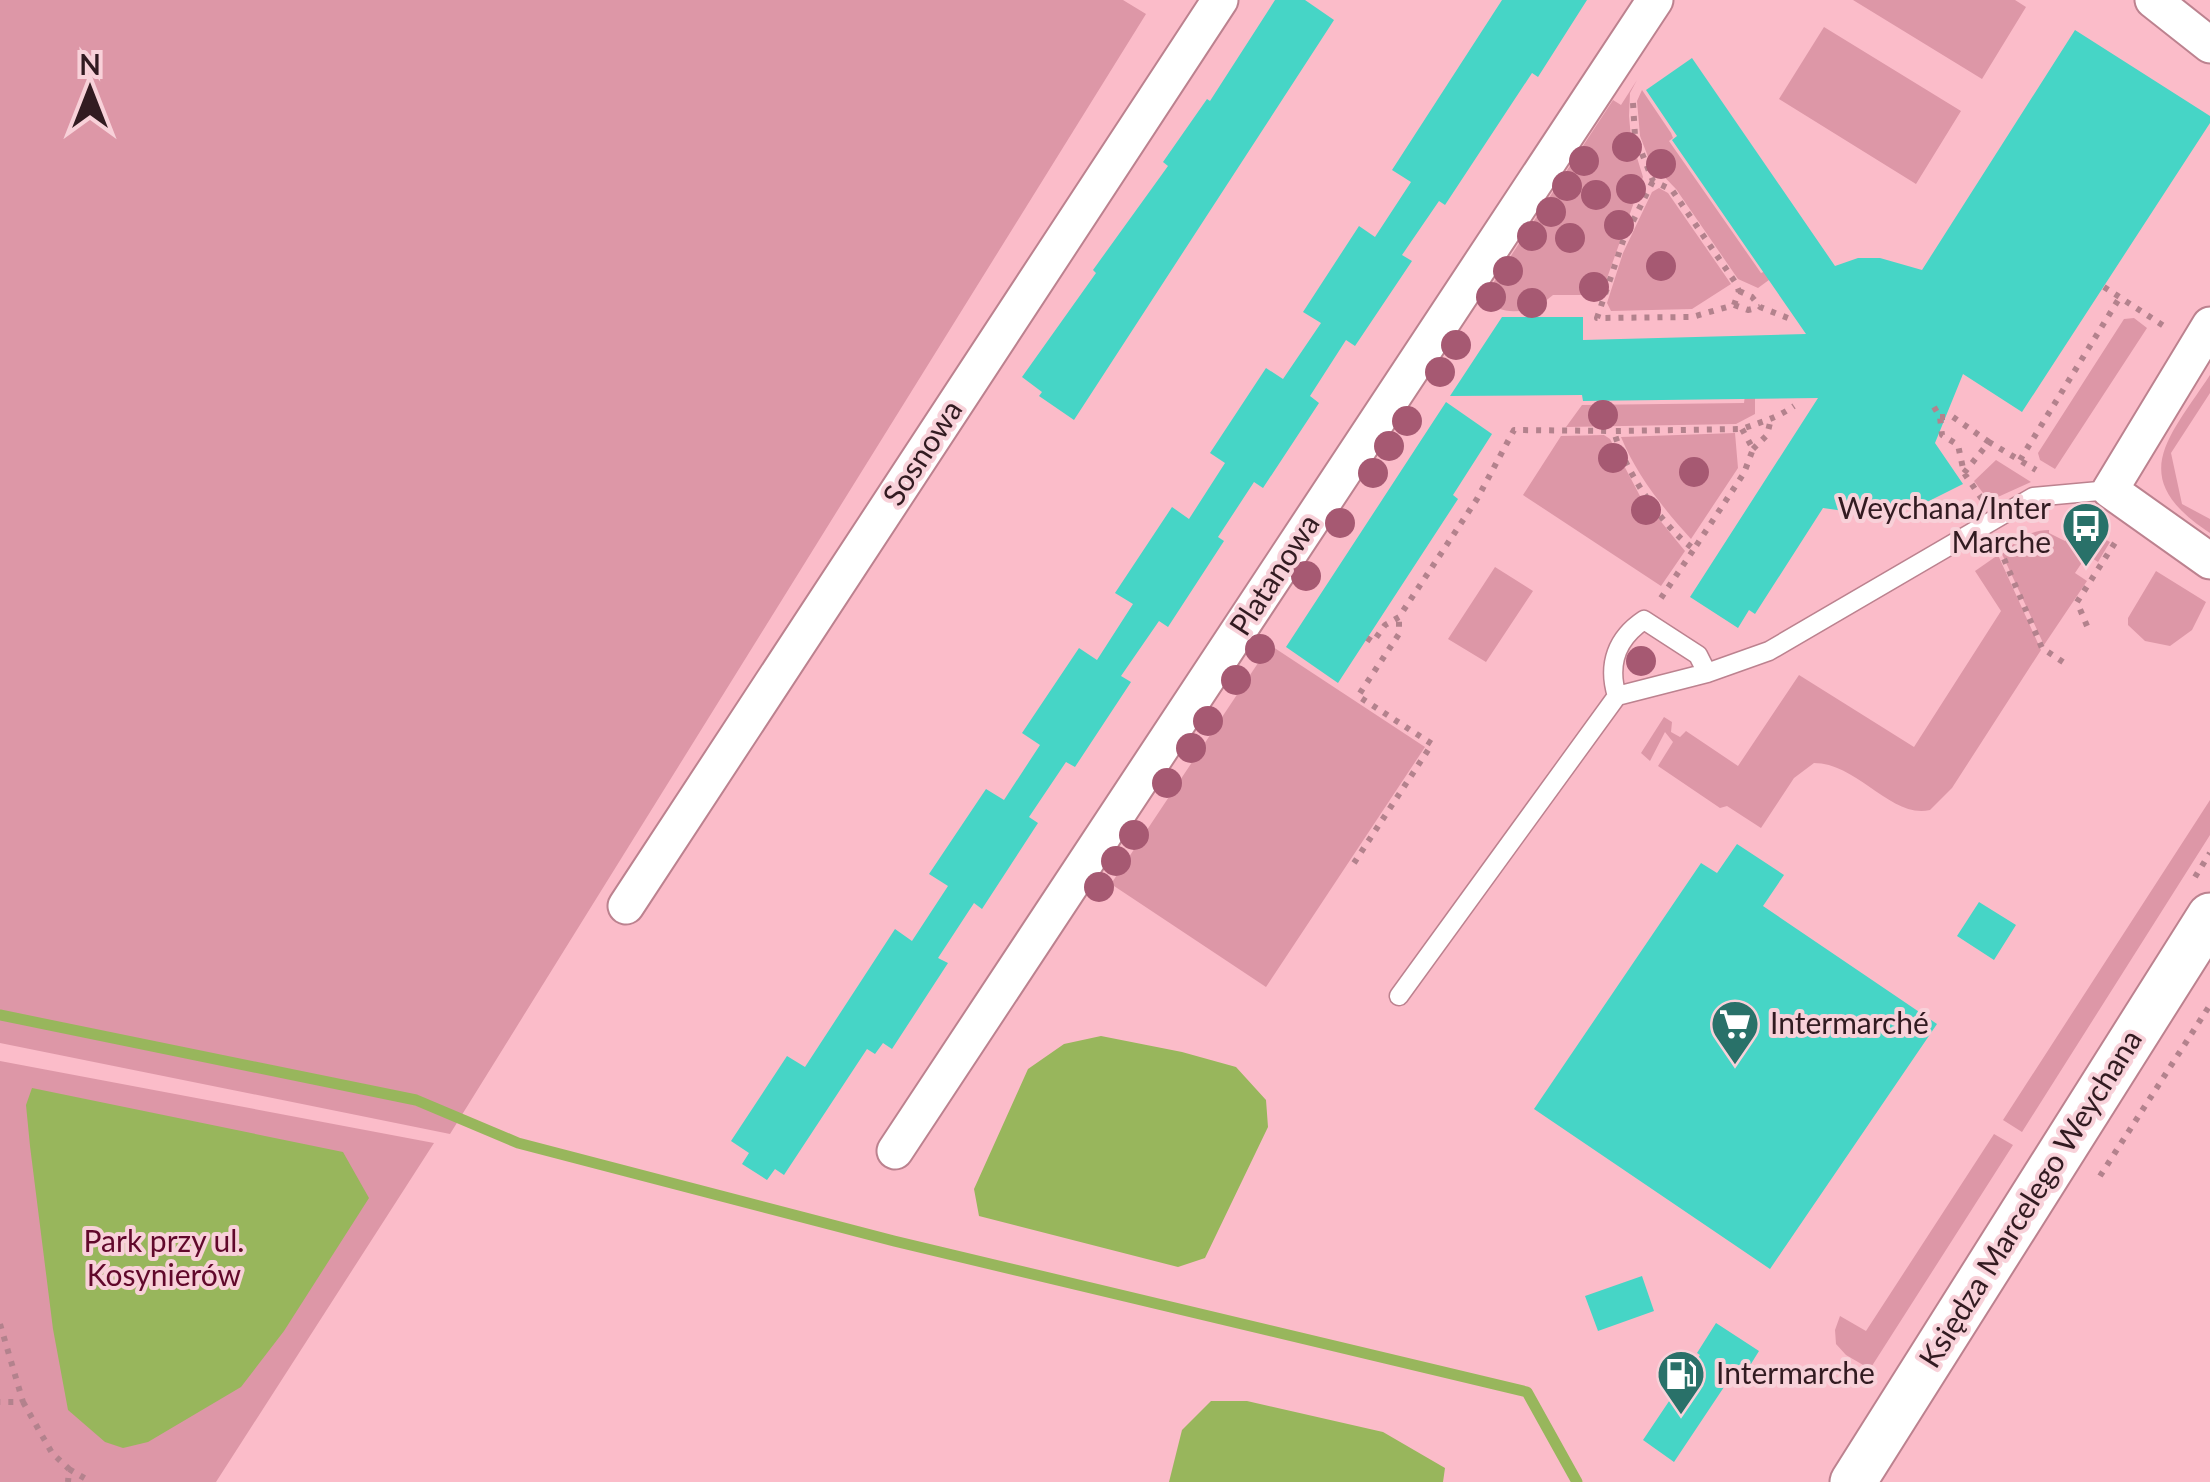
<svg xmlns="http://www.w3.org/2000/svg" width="2210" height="1482" viewBox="0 0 2210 1482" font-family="Lato,sans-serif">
  <rect width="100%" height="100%" fill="#fbbcc9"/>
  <path fill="#dd97a7" d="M 0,0 L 1123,0 L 1146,14 L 450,1134 L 0,1043 Z
    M 1853,0 L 2015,0 L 2026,7 L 1982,79 Z
    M 1824,27 L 1961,111 L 1916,184 L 1779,99 Z
    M 1637,80 L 1630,93 L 1629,116 L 1631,138 L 1643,177 L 1601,295 L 1553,295 C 1531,314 1505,317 1482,300 L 1613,100 L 1621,105 Z
    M 1642,90 L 1671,133 L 1673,138 L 1669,141 L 1761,273 L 1768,270 L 1773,277 L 1758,288 L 1738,279 L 1676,189 L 1650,162 L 1640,136 L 1637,101 Z
    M 1659,188 L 1668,193 L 1731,284 L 1692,309 L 1611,311 L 1607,303 L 1623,253 L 1652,192 Z
    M 2134,318 L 2147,328 L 2055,469 L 2040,460 L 2038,453 L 2124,319 Z
    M 2210,375 L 2210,393 L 2171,453 L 2182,504 L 2210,519 L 2210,533 C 2126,478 2167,440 2210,375 Z
    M 1745,395 L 1755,395 L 1755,414 L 1736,424 L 1566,427 L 1582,405 L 1744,403 Z
    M 1735,433 L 1738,468 L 1691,539 C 1663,508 1637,476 1621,437 Z
    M 1604,435 L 1610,439 L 1640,496 L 1685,551 L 1661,586 L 1523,495 L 1561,436 Z
    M 1996,460 L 2031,482 L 1989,501 L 1974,481 Z
    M 2076,523 L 2110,542 L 2098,562 L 2087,555 L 2075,573 L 2087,581 L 2044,645 L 2002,554 C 2017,541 2029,530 2049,530 L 2049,533 L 2065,541 Z
    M 1998,555 L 2041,650 L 1952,788 L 1930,810 C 1891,819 1858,763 1814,763 L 1794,778 L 1761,828 L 1727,806 L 1720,808 L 1658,766 L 1673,742 L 1665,732 L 1650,761 L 1641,753 L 1664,717 L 1672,722 L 1671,732 L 1680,737 L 1686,731 L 1738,766 L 1799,675 L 1914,747 L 2001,611 L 1975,571 Z
    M 1495,567 L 1533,591 L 1486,662 L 1448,639 Z
    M 2156,571 L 2206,602 L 2192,630 L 2170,646 L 2145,641 L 2128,625 L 2128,618 Z
    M 1270,645 L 1425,747 L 1266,987 L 1111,884 Z
    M 2210,800 L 2210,835 L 2022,1132 L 2003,1120 Z
    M 0,1061 L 434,1143 L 216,1482 L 0,1482 Z
    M 1994,1134 L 2013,1145 L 1870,1369 L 1846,1355 L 1836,1344 L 1835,1330 L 1840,1316 L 1866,1331 Z"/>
  <path fill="#98b65c" d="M 1101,1036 L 1182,1052 L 1236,1067 L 1266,1100 L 1268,1127 L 1205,1258 L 1178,1267 L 979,1216 L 974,1189 L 1028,1069 L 1064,1044 Z
    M 32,1088 L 343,1152 L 369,1198 L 284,1331 L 241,1387 L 148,1442 L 123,1448 L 105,1442 L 68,1410 L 53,1329 L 30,1146 L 26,1105 Z
    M 1211,1401 L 1247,1401 L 1383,1432 L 1445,1468 L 1443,1482 L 1169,1482 L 1182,1430 Z"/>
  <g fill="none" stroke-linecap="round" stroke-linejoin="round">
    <path stroke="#98b65c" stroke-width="11" d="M 0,1015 L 416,1100 L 518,1143 L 894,1241 L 1527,1392 L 1577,1482"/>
  </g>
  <path fill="#46d5c6" d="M 1275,0 L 1305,0 L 1334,20 L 1074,420 L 1039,396 L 1042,392 L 1022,377 L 1096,273 L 1093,270 L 1168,166 L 1163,162 L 1207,99 L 1210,101 Z
    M 1502,0 L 1587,0 L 1538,77 L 1532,73 L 1445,205 L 1439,201 L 1402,255 L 1412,261 L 1355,346 L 1346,340 L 1310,396 L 1319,403 L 1263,488 L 1254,482 L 1218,537 L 1224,541 L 1168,627 L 1159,621 L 1121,676 L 1131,682 L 1075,767 L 1066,762 L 1029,817 L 1038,823 L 982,909 L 974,903 L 938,958 L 948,963 L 892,1049 L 883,1043 L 875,1054 L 867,1049 L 784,1175 L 775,1169 L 767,1180 L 742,1164 L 749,1153 L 731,1141 L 787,1056 L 805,1067 L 895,929 L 912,941 L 948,886 L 929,874 L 986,789 L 1004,800 L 1040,745 L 1022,733 L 1079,648 L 1097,660 L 1133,604 L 1115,593 L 1172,507 L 1189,519 L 1225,463 L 1210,453 L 1266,368 L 1283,379 L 1321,323 L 1303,312 L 1359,226 L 1375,237 L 1411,182 L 1392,170 Z
    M 2075,30 L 2210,116 L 2210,123 L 2022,412 L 1963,374 L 1935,443 L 1963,484 L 1929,501 L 1894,512 L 1865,514 L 1823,508 L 1755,614 L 1749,610 L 1738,628 L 1690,597 L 1818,398 L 1583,401 L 1582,395 L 1450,396 L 1502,317 L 1583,317 L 1583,340 L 1806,334 L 1672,140 L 1677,136 L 1646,90 L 1692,58 L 1835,266 L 1858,258 L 1880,258 L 1922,270 Z
    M 1446,402 L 1492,434 L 1453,495 L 1458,499 L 1338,683 L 1286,647 Z
    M 1737,844 L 1784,875 L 1763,906 L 1937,1024 L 1770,1269 L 1534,1109 L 1701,863 L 1717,873 Z
    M 1979,902 L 2016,925 L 1994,960 L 1957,936 Z
    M 1642,1276 L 1654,1311 L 1598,1331 L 1585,1296 Z
    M 1716,1323 L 1759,1351 L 1741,1380 L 1732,1375 L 1674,1462 L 1643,1440 L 1700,1355 L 1697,1353 Z"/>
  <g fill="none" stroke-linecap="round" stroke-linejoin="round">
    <g stroke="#bc828f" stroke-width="21">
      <path id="service" d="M 1617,696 C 1607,664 1617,638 1644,620 L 1698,655 L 1707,673
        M 1399,996 L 1617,696 L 1707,673 L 1769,651 L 2033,497 L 2110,490"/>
    </g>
    <g stroke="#bc828f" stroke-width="39">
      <path id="minor" d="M 2153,0 L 2210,45
        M 2210,325 L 2110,490 L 2210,561
        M 626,906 L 1220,0
        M 895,1151 L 1655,0"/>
    </g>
    <g stroke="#bc828f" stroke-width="49">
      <path id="tertiary" d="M 1853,1482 L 2210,916"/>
    </g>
    <path stroke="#b3828d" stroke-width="6" stroke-dasharray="5 8" stroke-linecap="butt" d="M 1633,103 L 1635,136 L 1653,181 L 1672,190 L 1735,282 L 1739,291 L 1734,305 L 1692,317 L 1597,318 L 1623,241 L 1653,181
      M 2104,287 L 2167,328
      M 1739,291 L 1752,297 L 1760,307 L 1788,318
      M 1734,305 L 1748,310 L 1760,307
      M 1934,407 L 1940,417 L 1942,435 L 1958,445 L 1964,473 L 1982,499
      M 1940,417 L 1953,417 L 1989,442
      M 1742,429 L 1753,449 L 1744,473 L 1694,549 C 1662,527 1623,468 1614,431 L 1742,429 C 1763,421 1775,419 1794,406
      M 1753,449 L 1767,435 L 1770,423
      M 2020,460 L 2120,297
      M 1964,473 L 1989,442 L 2036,470
      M 1999,547 L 2042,648 L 2063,662
      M 1661,598 L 1694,549
      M 2087,626 L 2077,602 L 2118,538
      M 1367,638 L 1373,642 L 1385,625 L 1399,617 L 1477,499 L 1514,430 L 1614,431
      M 1354,863 L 1432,744 L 1358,696 L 1399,634 L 1399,618
      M 2195,877 L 2210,853
      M 2100,1176 L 2210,1005
      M 0,1324 L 23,1402 L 0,1402
      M 23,1402 L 52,1453 L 69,1469 L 68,1482
      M 69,1469 L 91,1482"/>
    <use href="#service" stroke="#fff" stroke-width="18"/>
    <use href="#minor" stroke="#fff" stroke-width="35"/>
    <use href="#tertiary" stroke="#fff" stroke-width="45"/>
  </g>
  <g fill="#a65972">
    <circle cx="1627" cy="147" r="15"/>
    <circle cx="1584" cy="161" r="15"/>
    <circle cx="1661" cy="164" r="15"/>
    <circle cx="1567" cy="186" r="15"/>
    <circle cx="1631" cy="189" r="15"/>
    <circle cx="1596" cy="195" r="15"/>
    <circle cx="1551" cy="212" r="15"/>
    <circle cx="1619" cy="225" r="15"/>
    <circle cx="1532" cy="236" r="15"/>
    <circle cx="1570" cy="238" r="15"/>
    <circle cx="1661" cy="266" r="15"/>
    <circle cx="1508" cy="271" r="15"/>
    <circle cx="1594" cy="287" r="15"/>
    <circle cx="1491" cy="297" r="15"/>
    <circle cx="1532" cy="303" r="15"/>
    <circle cx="1456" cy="345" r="15"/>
    <circle cx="1440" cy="372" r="15"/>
    <circle cx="1603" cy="415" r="15"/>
    <circle cx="1407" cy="421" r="15"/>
    <circle cx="1389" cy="446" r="15"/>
    <circle cx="1613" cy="458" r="15"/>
    <circle cx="1694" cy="472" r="15"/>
    <circle cx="1373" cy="473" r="15"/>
    <circle cx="1646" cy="510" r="15"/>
    <circle cx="1340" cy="523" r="15"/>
    <circle cx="1306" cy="576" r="15"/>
    <circle cx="1260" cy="649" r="15"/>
    <circle cx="1641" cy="661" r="15"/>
    <circle cx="1236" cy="680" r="15"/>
    <circle cx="1208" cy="721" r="15"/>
    <circle cx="1191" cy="748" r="15"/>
    <circle cx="1167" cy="783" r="15"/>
    <circle cx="1134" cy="835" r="15"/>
    <circle cx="1116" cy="861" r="15"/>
    <circle cx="1099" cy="887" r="15"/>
  </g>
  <defs>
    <g id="bus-pin" transform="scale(2.5)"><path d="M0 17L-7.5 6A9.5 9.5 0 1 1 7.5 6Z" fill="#297169" stroke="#f8d1d9"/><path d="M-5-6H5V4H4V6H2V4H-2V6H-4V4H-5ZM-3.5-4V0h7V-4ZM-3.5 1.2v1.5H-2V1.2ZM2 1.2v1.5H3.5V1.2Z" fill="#fff"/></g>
    <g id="supermarket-pin" transform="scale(2.5)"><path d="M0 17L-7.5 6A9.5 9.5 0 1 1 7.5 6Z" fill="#297169" stroke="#f8d1d9"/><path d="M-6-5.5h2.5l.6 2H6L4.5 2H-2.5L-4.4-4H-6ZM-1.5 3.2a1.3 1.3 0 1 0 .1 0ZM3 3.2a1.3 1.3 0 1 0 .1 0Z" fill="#fff"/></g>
    <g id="fuel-pin" transform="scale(2.5)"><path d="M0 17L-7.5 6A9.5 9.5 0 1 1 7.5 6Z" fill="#297169" stroke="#f8d1d9"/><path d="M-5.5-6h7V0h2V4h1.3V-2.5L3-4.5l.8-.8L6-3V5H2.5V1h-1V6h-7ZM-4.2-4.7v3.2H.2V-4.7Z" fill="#fff"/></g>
  </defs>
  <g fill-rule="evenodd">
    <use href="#bus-pin" x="2086" y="526"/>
    <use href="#supermarket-pin" x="1735" y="1024"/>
    <use href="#fuel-pin" x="1681" y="1374"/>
  </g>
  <g text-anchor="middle" stroke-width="8" stroke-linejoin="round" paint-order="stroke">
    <g font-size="30" fill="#321b21" stroke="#f8d1d9">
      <text transform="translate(923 453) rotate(-57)" y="10">Sosnowa</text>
      <text transform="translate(1275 575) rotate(-57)" y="10">Platanowa</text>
      <text transform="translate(2031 1199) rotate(-58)" y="10">Księdza Marcelego Weychana</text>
    </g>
    <g font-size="30" fill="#321b21" stroke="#f8d1d9" text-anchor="start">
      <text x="2051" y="519" text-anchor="end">Weychana/Inter<tspan x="2051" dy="34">Marche</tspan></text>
      <text x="1770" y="1034">Intermarché</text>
      <text x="1716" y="1384">Intermarche</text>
    </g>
    <g font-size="30" fill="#61082b" stroke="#f8d1d9">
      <text x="164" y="1252">Park przy ul.<tspan x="164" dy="34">Kosynierów</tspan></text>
    </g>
  </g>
  <g transform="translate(90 90)" stroke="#f8d1d9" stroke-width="8" paint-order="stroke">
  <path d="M0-8L18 38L0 25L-18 38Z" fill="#321b21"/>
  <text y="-15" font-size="28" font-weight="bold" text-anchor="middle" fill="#321b21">N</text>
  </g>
</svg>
